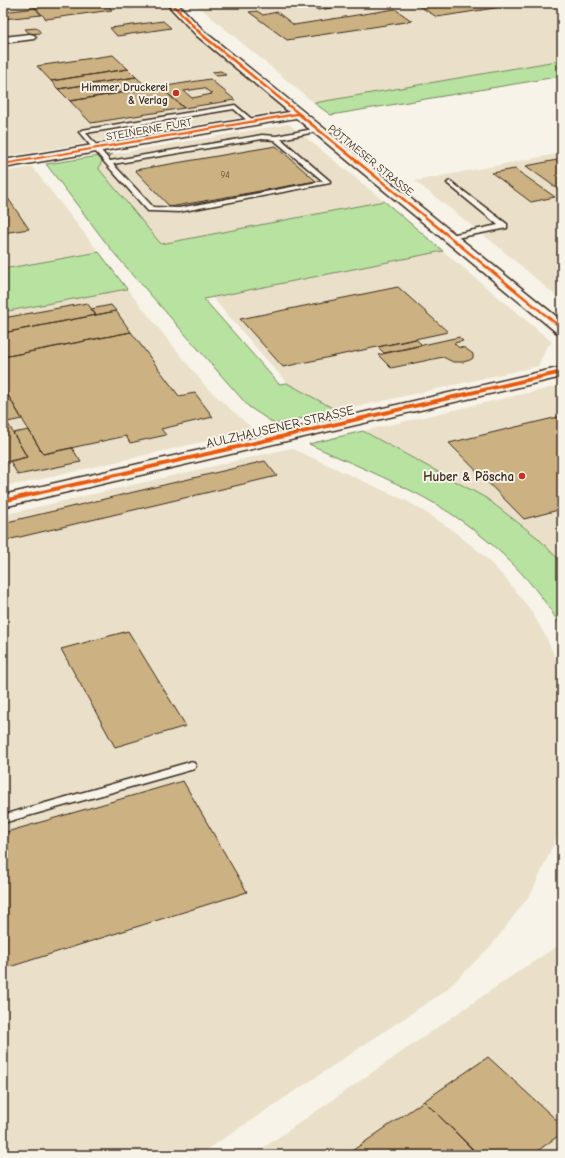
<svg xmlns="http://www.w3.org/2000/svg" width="565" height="1158" viewBox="0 0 565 1158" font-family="'Comic Neue',sans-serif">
  <rect width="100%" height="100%" fill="#f7f3e8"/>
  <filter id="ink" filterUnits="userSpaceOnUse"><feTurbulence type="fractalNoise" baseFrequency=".025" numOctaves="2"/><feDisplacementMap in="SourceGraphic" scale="8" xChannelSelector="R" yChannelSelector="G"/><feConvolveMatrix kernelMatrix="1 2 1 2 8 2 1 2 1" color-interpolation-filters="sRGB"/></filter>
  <g filter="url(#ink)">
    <path fill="#eae0c9" d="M 3,3 L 163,3 L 285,110 L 3,157 Z
      M 194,3 L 562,3 L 562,60 L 314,103 Z
      M 289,124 L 384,201 L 161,244 L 99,169 L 100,163 L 105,157 L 113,154 Z
      M 562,153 L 562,301 L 495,244 L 415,181 Z
      M 32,167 L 99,252 L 3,269 L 3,172 Z
      M 443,251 L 552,342 L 546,348 L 538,366 L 338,411 L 287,383 L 212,297 Z
      M 127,289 L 207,388 L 254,430 L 20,484 L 3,485 L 3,312 Z
      M 562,385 L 562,563 L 538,538 L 486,498 L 363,431 Z
      M 291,448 L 409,502 L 447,526 L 480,552 L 507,580 L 532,612 L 547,639 L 562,673 L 562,825 L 532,892 L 491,946 L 445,991 L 199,1155 L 3,1155 L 3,515 Z
      M 562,943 L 562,1155 L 253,1155 L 516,973 Z"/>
    <path fill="#b7e2a0" stroke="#79865f" d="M 562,60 L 562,76 L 331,115 L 314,103 Z
      M 113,154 C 105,157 101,160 99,169 L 161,244 L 384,201 L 443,251 L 204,299 L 279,384 L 287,383 L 338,411 L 275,424 L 249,407 L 113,252 L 46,164 Z
      M 99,252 L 127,289 L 3,312 L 3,269 Z
      M 363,431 L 486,498 L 538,538 L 562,563 L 562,629 C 533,575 478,527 425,498 C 388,478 348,462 309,444 Z"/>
    <path fill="#ccb282" stroke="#3b2a1e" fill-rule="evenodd" d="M 31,3 L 105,3 L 112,10 L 46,19 Z
      M 123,3 L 150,3 L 152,5 L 128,8 Z
      M 308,3 L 365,3 L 318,10 Z
      M 414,3 L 527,3 L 437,17 Z
      M 35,8 L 41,15 L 3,19 L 3,12 Z
      M 395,9 L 412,21 L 287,40 L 249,12 L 257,11 L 263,15 L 277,12 L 294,25 Z
      M 163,21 L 171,28 L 117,36 L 110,28 Z
      M 37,28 L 41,33 L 30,34 L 25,29 Z
      M 113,55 L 128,69 L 51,81 L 37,66 Z
      M 128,69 L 136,77 L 58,89 L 51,81 Z
      M 221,71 L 226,75 L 217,76 L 212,72 Z
      M 136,77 L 148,88 L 70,101 L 58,89 Z
      M 210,79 L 235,100 L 184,108 L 160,87 ZM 204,88 L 212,94 L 192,98 L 184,91 Z
      M 160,87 L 184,108 L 91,123 L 70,101 Z
      M 276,146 L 316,181 L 170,207 L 135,170 Z
      M 562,159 L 562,192 L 526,166 Z
      M 515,169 L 555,197 L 531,202 L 492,173 Z
      M 3,191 L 29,229 L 3,233 Z
      M 398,287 L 448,332 L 283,367 L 240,319 Z
      M 87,303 L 96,315 L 3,333 L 3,318 Z
      M 111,305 L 116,311 L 96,315 L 91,309 Z
      M 116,311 L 131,332 L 3,357 L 3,333 Z
      M 131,332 L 179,396 L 195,393 L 213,417 L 161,429 L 166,435 L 130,443 L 126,436 L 43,454 L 3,387 L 3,357 Z
      M 459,337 L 463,341 L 454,343 L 458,347 L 465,348 L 473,354 L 473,358 L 470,360 L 463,362 L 453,362 L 443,357 L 391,368 L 378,355 Z
      M 416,339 L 422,345 L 384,353 L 378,347 Z
      M 3,387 L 22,419 L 7,422 L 3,416 Z
      M 3,416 L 7,422 L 27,457 L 3,463 Z
      M 562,416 L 562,509 L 524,519 L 449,443 Z
      M 29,430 L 43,454 L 72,448 L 81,462 L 18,475 L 10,461 L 27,457 L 13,433 Z
      M 265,461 L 277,476 L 3,541 L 3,523 Z
      M 128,631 L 186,726 L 115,747 L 61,649 Z
      M 183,781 L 247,892 L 3,969 L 3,833 Z
      M 488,1057 L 562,1125 L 562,1133 L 532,1155 L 479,1155 L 424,1101 Z
      M 424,1101 L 472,1149 L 464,1155 L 346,1155 Z
      M 472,1149 L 478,1155 L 464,1155 Z"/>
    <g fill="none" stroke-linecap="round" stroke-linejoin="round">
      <g stroke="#3b2a1e" stroke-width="3">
        <path id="service" d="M 235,105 L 254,121 L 254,123 L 250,123 L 234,109 L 86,133 L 110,161 L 262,135 L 276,136 L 318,128 L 321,130 L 320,131 L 281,139 L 330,181 L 330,183 L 179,212 L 151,211 L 148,211 L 106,164 L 79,132 L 82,130 ZM 262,139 L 274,140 L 323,181 L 179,208 L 153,207 L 113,164 Z
          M 450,181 L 507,224 L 507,228 L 446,240 L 446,236 L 498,225 L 448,184 L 447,183 Z
          M 190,762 L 194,763 L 196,766 L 194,769 L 3,823 L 3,815 Z"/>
      </g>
      <g stroke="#3b2a1e" stroke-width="3">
        <path id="minor" d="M 166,3 L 177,3 L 205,32 L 562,321 L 562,334 L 556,332 L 296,118 L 3,168 L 3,160 L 289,112 L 197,36 Z
          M 30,34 L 34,35 L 36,37 L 34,39 L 3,43 L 3,37 Z
          M 562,367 L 562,377 L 3,507 L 3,495 Z"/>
      </g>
      <use href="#service" fill="#f7f3e8" fill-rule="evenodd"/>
      <use href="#minor" fill="#f7f3e8" fill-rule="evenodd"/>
      <g stroke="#f7f3e8" stroke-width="2">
        <path id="cycleway" d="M 169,3 L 173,3 L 202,33 L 562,327 L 562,330 L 298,115 L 3,165 L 3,163 L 296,113 L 200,35 Z
          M 562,370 L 562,374 L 3,503 L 3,499 Z"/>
      </g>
      <use href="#cycleway" fill="#e8590c" fill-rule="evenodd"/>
    </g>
  </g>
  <g fill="#c8321e" stroke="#f7f3e8" stroke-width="1.5">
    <circle cx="176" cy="93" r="4"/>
    <circle cx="522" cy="476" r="4"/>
  </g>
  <g text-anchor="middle" stroke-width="4" stroke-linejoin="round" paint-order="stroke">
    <g font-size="9" fill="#5f4c37">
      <text x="225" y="178">94</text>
    </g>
    <g font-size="11" font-weight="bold" fill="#3b2a1e" stroke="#f7f3e8" text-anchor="end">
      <text x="168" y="91">Himmer Druckerei<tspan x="168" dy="13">&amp; Verlag</tspan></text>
    </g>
    <g font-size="11" fill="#3b2a1e" stroke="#f7f3e8">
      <text transform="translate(149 129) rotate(-10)" y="4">STEINERNE FURT</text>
      <text transform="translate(371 160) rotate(39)" y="4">PÖTTMESER STRASSE</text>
    </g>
    <g font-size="13" fill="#3b2a1e" stroke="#f7f3e8">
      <text transform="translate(280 426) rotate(-13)" y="5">AULZHAUSENER STRASSE</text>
    </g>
    <g font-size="13" font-weight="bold" fill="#3b2a1e" stroke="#f7f3e8" text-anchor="end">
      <text x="514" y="481">Huber &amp; Pöscha</text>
    </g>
  </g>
  <rect width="565" height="1158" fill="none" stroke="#f7f3e8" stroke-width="16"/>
  <rect x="8" y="8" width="549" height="1142" fill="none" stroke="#3b2a1e" stroke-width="1.5" filter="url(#ink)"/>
</svg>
